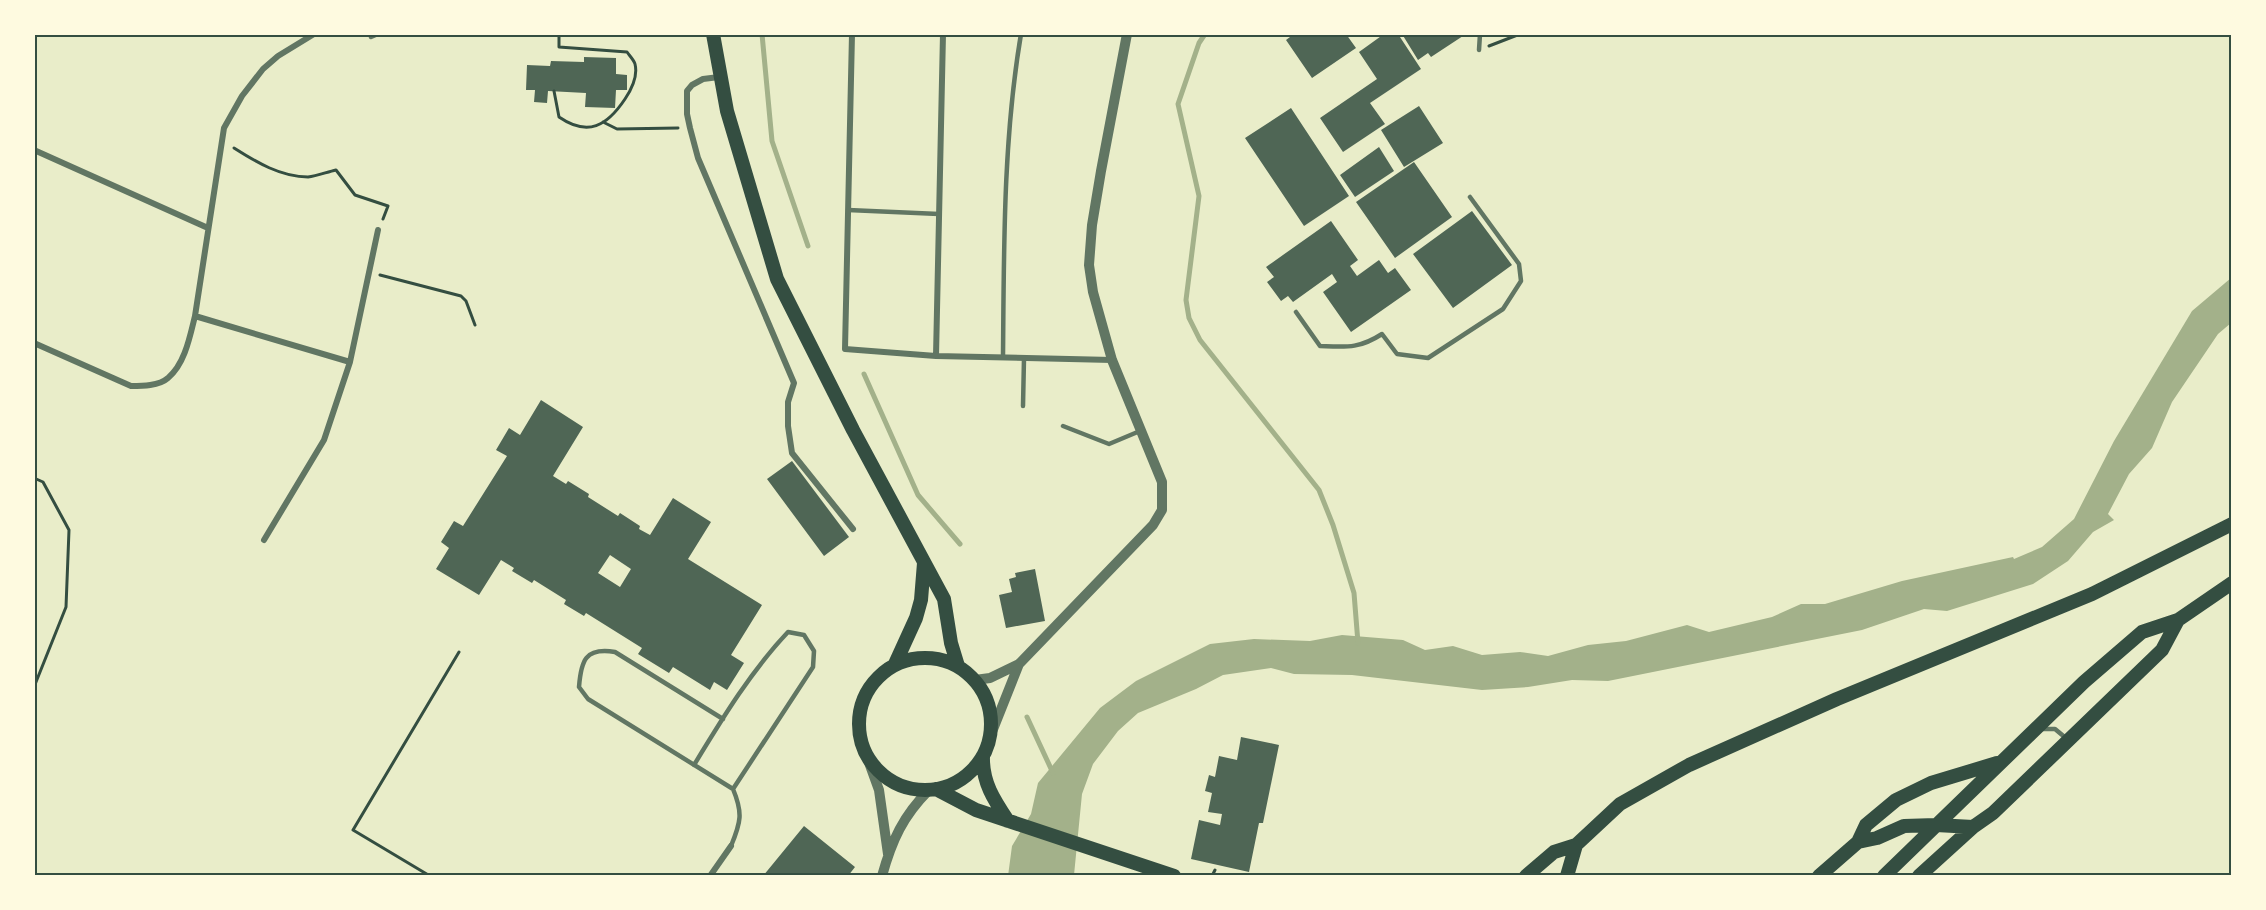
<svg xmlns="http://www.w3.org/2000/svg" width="2266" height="910" viewBox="0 0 2266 910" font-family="'Noto Sans',sans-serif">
  <rect width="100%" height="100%" fill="#e9edc9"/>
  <path fill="#a3b18a" d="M 2231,278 L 2231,323 L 2218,334 L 2172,402 L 2152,448 L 2129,474 L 2108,514 L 2114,520 L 2093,532 L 2068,561 L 2033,584 L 1947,611 L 1924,609 L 1862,630 L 1608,681 L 1572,680 L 1528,687 L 1482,690 L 1352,675 L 1294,674 L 1271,668 L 1223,675 L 1196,689 L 1138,713 L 1118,731 L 1093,764 L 1082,794 L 1074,875 L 1008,876 L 1012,846 L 1031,814 L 1038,783 L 1100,708 L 1136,681 L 1210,644 L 1254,639 L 1310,641 L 1342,635 L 1403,640 L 1425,650 L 1453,646 L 1482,655 L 1520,652 L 1548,656 L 1588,645 L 1626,641 L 1687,625 L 1709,632 L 1772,617 L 1801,604 L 1825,604 L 1902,581 L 2013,557 L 2014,559 L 2042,547 L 2074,519 L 2114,441 L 2192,311 Z"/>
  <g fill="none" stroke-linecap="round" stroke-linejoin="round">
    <path stroke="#a3b18a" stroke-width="5" d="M 762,34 L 772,141 L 808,246
      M 1205,34 L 1199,43 L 1178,104 L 1199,196 L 1186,300 L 1189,318 L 1200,340 L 1319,490 L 1333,525 L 1354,593 L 1358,643
      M 864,374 L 918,495 L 960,544
      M 1027,717 L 1053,773"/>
  </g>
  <path fill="#4f6655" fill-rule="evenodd" d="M 1294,34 L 1346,34 L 1356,48 L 1312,78 L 1286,40 Z
    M 1384,34 L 1398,34 L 1421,69 L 1370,103 L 1385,124 L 1343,152 L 1320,118 L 1377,79 L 1359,52 Z
    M 1402,34 L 1466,34 L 1431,57 L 1428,53 L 1418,60 Z
    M 584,57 L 616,58 L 616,74 L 627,75 L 627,90 L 616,90 L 615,108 L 585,107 L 586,93 L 548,91 L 547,103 L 534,102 L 535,90 L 526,90 L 527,65 L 550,66 L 551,61 L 584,62 Z
    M 1419,106 L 1443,143 L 1404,167 L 1381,130 Z
    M 1291,108 L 1349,196 L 1304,226 L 1245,138 Z
    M 1379,147 L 1394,171 L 1355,197 L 1340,175 Z
    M 1414,162 L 1452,217 L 1395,258 L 1356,202 Z
    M 1472,211 L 1512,265 L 1453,308 L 1413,254 Z
    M 1331,221 L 1358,260 L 1350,266 L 1357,276 L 1379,260 L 1388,273 L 1395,268 L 1411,290 L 1351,332 L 1323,292 L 1337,282 L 1332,274 L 1293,302 L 1288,296 L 1281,301 L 1267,282 L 1274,277 L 1266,267 Z
    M 541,400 L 583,427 L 553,476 L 566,484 L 568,481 L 589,494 L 588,497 L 618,516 L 620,513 L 640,526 L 639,529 L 650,535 L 673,498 L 711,522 L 688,559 L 762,605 L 731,655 L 744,663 L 727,690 L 714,682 L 710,690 L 673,667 L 669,673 L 638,654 L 642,648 L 586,613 L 584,616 L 564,604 L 566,600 L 534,580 L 532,583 L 512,571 L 514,568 L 501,560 L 479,595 L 436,569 L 449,548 L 441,542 L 454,521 L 463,526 L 507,456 L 496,450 L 509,428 L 520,435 ZM 610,555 L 631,569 L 620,587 L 598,573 Z
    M 792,461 L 849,537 L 824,556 L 767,479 Z
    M 1035,569 L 1045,621 L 1006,628 L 999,595 L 1012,592 L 1009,579 L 1016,577 L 1015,573 Z
    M 1241,737 L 1279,745 L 1263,823 L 1259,823 L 1249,872 L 1191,859 L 1199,820 L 1220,825 L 1222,814 L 1208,812 L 1212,793 L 1205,791 L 1209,775 L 1215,777 L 1219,756 L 1237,760 Z
    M 804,826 L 855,867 L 848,876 L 763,876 Z"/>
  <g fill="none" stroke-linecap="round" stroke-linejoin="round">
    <path stroke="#344e41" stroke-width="3" d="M 1489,46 L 1520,34
      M 554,91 L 559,117 C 588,137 607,126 625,99 C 631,90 638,76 635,64 C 634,60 629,55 627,52 L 559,47 L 559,34
      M 603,122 L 617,129 L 678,128
      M 234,148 C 256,162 281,177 308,177 C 317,176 327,172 336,170 L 355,195 L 388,206 L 383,219
      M 380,275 L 461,296 L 466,301 L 475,325
      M 34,478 L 43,482 L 69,530 L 66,607 L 34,687
      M 430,876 L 353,830 L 459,652
      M 1212,876 L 1215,870"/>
    <path stroke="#617663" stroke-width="4.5" d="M 371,37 L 378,34
      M 1479,50 L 1480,34
      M 848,210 L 939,214
      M 1296,312 L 1320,346 C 1346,347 1359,349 1382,334 L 1397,354 L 1428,358 L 1503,309 L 1521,281 L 1519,264 L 1470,197
      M 1003,357 C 1004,250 1003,140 1021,34
      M 1023,406 L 1024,358
      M 1063,426 L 1109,444 L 1140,431
      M 723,719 L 615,652 C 585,647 581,661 579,687 L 588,699 L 733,789 C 743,813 741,822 731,846
      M 2043,729 L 2055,729 L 2067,739
      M 694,765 C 722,719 751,671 788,632 L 804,635 L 814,651 L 813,667 L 733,789"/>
    <path stroke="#617663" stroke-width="6" d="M 852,34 L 845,349 L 936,356
      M 943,34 L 936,356 L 1112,360
      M 719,77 L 703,79 L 692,85 L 687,91 L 687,114 L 690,128 L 698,158 L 794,383 L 788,402 L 788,426 L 792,453 L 853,529
      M 34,150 L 208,228
      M 195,316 L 350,362
      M 34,343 L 131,386 C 142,386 159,386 168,378 C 185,364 190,336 195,316 L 224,128 L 242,96 L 263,69 L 278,56 L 314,34
      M 264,540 L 324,440 L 350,362 L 378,230
      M 710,876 L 731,846"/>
    <path stroke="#617663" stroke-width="10" d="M 975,680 L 990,678 L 1019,664 L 1153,525 L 1162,510 L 1162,482 L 1112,360 L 1093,292 L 1089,265 L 1092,225 L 1101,171 L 1127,34
      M 990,737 L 1019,664
      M 867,757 L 879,790 L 888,854
      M 882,876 C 892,840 903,816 929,790"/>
    <path stroke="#344e41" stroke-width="14" d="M 713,34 L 727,111 L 777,279 L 853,430 L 944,599 L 951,643 L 958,666
      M859 724a66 66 0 1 1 132 0a66 66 0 1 1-132 0Z
      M 895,664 L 916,618 L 921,600 L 924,563
      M 983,756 C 982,782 994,800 1008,821
      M 936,789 L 976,810 L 1174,876
      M 1858,842 L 1877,838 L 1904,826 L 1936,825 L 1973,827
      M 1526,876 L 1554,852 L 1576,845 L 1620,804 L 1689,765 L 1837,699 L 2092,594 L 2232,524
      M 1567,876 L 1576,845
      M 1819,876 L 1858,842 L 1866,825 L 1896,800 L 1931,783 L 1997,763
      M 1884,876 L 2084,682 L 2142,632 L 2178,620 L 2232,583
      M 1919,876 L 1973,827 L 1993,813 L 2162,650 L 2178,620"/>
  </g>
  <rect width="2266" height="910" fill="none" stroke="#fefae0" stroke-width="72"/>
  <rect x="36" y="36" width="2194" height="838" fill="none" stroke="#344e41" stroke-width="2"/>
</svg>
